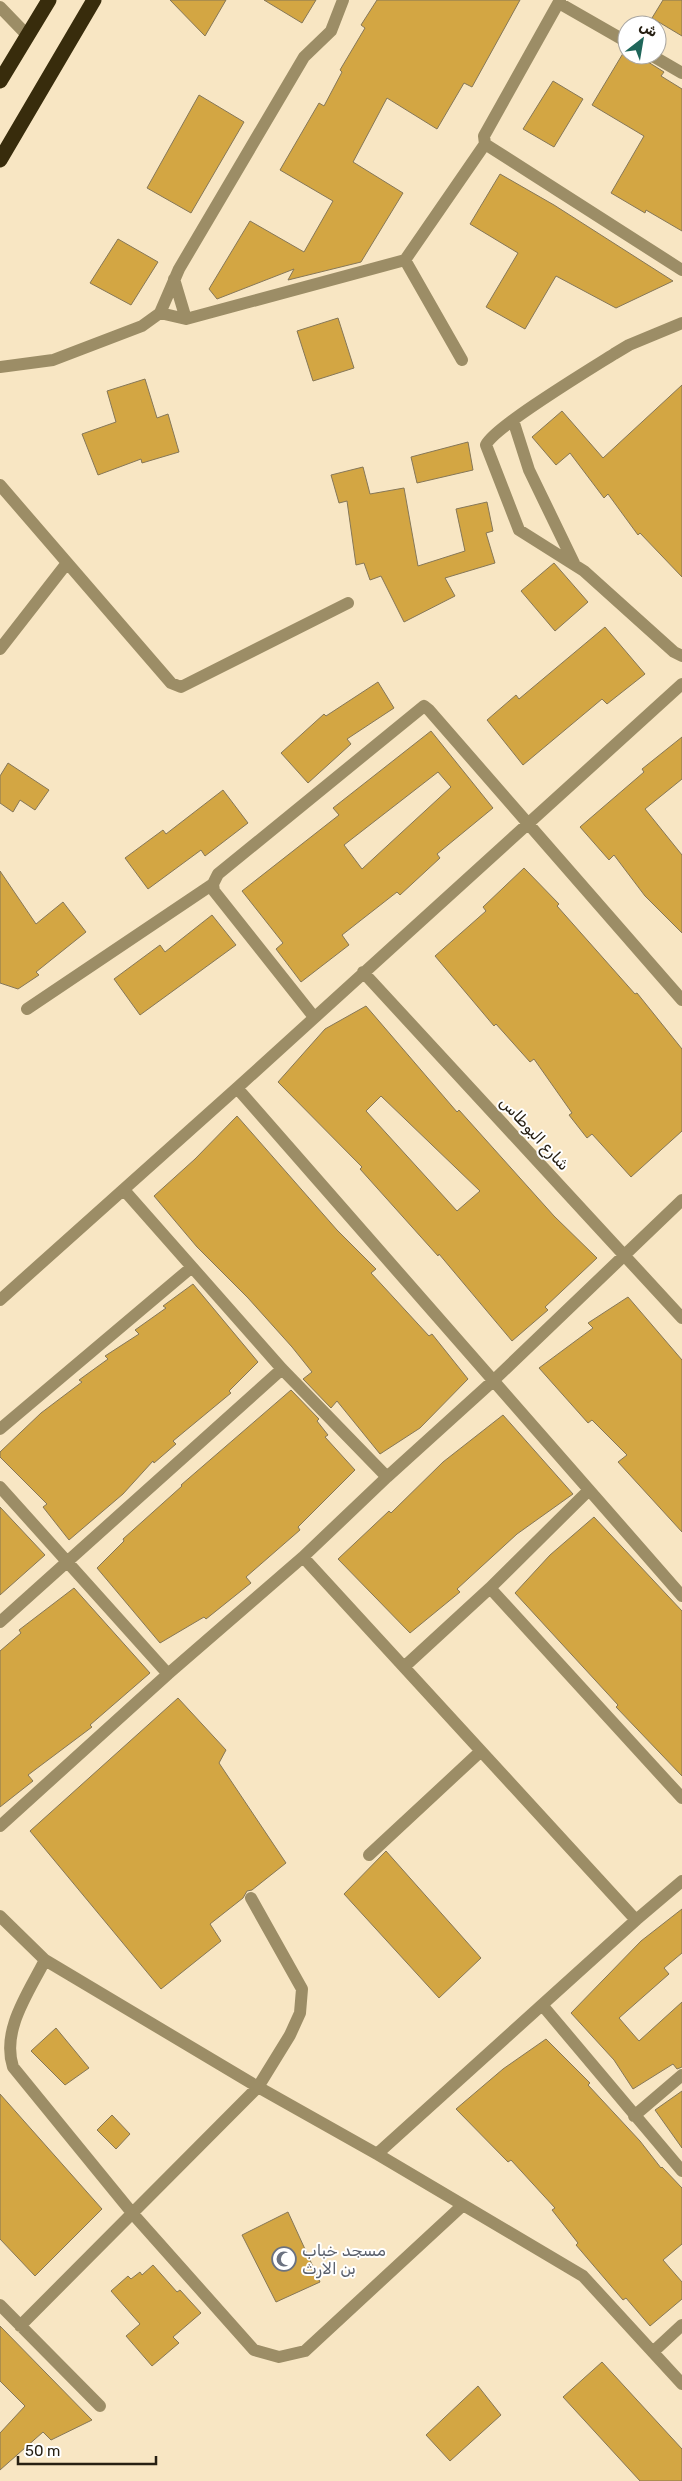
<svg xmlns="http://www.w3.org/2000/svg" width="682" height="2481" viewBox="0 0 682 2481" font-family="Rubik,Cairo,sans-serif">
  <rect width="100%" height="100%" fill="#f8e6c3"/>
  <path fill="#d3a643" stroke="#867757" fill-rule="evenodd" d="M 170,0 L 226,0 L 205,36 Z
    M 264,0 L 316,0 L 302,23 Z
    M 377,0 L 520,0 L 472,87 L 464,83 L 437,129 L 387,98 L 353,162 L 403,193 L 361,262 L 288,280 L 294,269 L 217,299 L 209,289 L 250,221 L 304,252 L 333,201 L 280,170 L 319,103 L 324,106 L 342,72 L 340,70 L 365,28 L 361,25 Z
    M 663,0 L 682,0 L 682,36 L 652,18 Z
    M 625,50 L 627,50 L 627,55 L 637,55 L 664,72 L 661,76 L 682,89 L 682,231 L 646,210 L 645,213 L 611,193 L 644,136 L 592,105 Z
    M 553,81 L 583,99 L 554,147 L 523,129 Z
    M 199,95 L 244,122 L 191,213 L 147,188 Z
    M 500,174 L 554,205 L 673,281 L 616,308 L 556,276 L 525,329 L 486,307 L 518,253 L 470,224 Z
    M 118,239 L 158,262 L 131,305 L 90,283 Z
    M 338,318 L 354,368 L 313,381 L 297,331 Z
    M 145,379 L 157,418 L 168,414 L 179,452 L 142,463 L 141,459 L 98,475 L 82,434 L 116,422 L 107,391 Z
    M 682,385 L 682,577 L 640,533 L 638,535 L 608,494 L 604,498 L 570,453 L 556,465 L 532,437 L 562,411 L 603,458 Z
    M 468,442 L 473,470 L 417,483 L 411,457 Z
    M 363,467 L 370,494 L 404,488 L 418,566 L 465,551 L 456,509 L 487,502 L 493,531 L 486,533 L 495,563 L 445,578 L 455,596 L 404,622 L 381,576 L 370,580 L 364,563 L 356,565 L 347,501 L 339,503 L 331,475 Z
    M 554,563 L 588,602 L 555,631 L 521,591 Z
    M 605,627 L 645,674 L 607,704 L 602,699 L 523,765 L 487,720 L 516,695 L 519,699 Z
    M 378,682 L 394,708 L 347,739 L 351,744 L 308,783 L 281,753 L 324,714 L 326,716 Z
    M 431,731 L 493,808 L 437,854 L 440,858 L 400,895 L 397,892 L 342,935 L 349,945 L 301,982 L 276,949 L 283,943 L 242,891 L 339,815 L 333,808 ZM 438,772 L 451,787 L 362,869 L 344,845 Z
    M 682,737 L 682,779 L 645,809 L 682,855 L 682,933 L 645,896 L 614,855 L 609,860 L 580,827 L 644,772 L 642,769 Z
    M 8,763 L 49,790 L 35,810 L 20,800 L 13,812 L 0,803 L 0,776 Z
    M 223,790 L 248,823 L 205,856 L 201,850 L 148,889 L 125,858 L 163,830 L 166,834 Z
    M 524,868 L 559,904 L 557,906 L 635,994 L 637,993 L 682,1049 L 682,1131 L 631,1177 L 592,1134 L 587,1138 L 569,1115 L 572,1113 L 534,1059 L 530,1062 L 496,1024 L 494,1026 L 435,956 L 486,911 L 483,907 Z
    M 0,871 L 36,924 L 63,902 L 86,932 L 36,972 L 39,975 L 18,989 L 0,983 Z
    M 212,915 L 236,945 L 140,1015 L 114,979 L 160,945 L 165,952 Z
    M 366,1006 L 457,1112 L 459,1110 L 554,1216 L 597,1258 L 545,1307 L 548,1310 L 512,1341 L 439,1254 L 438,1256 L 360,1169 L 362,1167 L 278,1082 L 325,1029 ZM 381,1096 L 480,1191 L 457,1211 L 366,1111 Z
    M 237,1116 L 337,1230 L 376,1269 L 371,1273 L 429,1336 L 432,1334 L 468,1379 L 420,1428 L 380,1454 L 337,1401 L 331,1408 L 303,1379 L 312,1372 L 292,1347 L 248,1298 L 197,1247 L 154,1196 L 195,1159 Z
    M 193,1284 L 258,1362 L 229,1391 L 231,1393 L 173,1441 L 176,1444 L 154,1463 L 153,1461 L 123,1494 L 69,1540 L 43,1507 L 47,1504 L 0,1457 L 0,1452 L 41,1413 L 82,1382 L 79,1380 L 108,1359 L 105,1356 L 139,1334 L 135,1330 L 166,1308 L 163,1306 Z
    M 628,1297 L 682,1360 L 682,1532 L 618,1462 L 627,1455 L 592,1420 L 588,1423 L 539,1368 L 593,1328 L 588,1323 Z
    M 291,1390 L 319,1419 L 317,1421 L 328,1435 L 325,1437 L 355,1470 L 298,1527 L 300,1530 L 246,1577 L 251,1583 L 206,1619 L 204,1617 L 160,1643 L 97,1568 L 124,1541 L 123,1539 L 182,1486 L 181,1485 Z
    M 503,1415 L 573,1494 L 517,1534 L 457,1589 L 460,1592 L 410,1633 L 338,1559 L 389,1511 L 391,1513 L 443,1462 Z
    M 0,1507 L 45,1555 L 0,1595 Z
    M 594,1517 L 682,1611 L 682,1776 L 616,1707 L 618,1705 L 515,1593 L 550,1555 Z
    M 74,1588 L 150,1673 L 90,1725 L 92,1727 L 28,1775 L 33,1781 L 0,1807 L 0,1651 L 21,1633 L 19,1630 Z
    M 178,1698 L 226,1750 L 219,1763 L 286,1863 L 252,1890 L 247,1891 L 243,1898 L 210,1924 L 221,1941 L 161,1989 L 30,1831 Z
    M 386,1851 L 481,1958 L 439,1998 L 344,1894 Z
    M 682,1909 L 682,1953 L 664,1968 L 669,1974 L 619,2018 L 639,2041 L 682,2002 L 682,2067 L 677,2069 L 673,2064 L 633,2089 L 614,2060 L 571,2013 L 641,1941 Z
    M 56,2028 L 89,2068 L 65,2085 L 31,2051 Z
    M 546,2039 L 590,2083 L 588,2085 L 640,2141 L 661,2168 L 662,2167 L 682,2188 L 682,2244 L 663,2260 L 682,2282 L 682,2299 L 650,2326 L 626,2298 L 623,2300 L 576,2245 L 578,2243 L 552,2210 L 555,2208 L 511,2160 L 508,2162 L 456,2109 L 503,2069 Z
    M 682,2091 L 682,2148 L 655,2110 Z
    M 0,2094 L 102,2209 L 35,2276 L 0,2239 Z
    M 112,2115 L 130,2134 L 116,2149 L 97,2130 Z
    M 288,2212 L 320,2282 L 276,2302 L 242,2235 Z
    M 153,2265 L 177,2292 L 180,2290 L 201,2313 L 173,2337 L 179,2343 L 152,2366 L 126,2336 L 140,2324 L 111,2291 L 128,2276 L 131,2279 L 140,2272 L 142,2275 Z
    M 0,2326 L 92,2420 L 51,2440 L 43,2432 L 0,2470 L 0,2433 L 25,2406 L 0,2381 Z
    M 602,2362 L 682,2449 L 682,2481 L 640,2481 L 563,2397 Z
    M 478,2386 L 501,2415 L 450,2461 L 426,2435 Z"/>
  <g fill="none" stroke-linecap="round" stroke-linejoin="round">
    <path stroke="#9c8d66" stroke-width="12" d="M 559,3 L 627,42
      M 0,7 L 28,36
      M 651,55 L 682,73
      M 485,144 L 682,270
      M 405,260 L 462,360
      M 174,279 L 186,319
      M 160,313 L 186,319 L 405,260 L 485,144 L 484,136 L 560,0
      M 682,323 L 629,345 L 614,354 C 592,368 494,427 486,445 L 519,530 L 584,571 L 674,652 L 682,656
      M 0,367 L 53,360 L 142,326 L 160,313 L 179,269 L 304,57 L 331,31 L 343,0
      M 513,420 L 529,470 L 574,563
      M 0,485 L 171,683 L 181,687 L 348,603
      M 0,649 L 67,563
      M 363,972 L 682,1318
      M 27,1009 L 213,884
      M 314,1017 L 214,891 L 213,884 L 218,874 L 424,706 L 429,710 L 682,1000
      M 237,1088 L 682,1596
      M 124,1190 L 282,1369 L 387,1477
      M 0,1300 L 237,1088 L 682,684
      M 0,1429 L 192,1267
      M 0,1487 L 168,1674 L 0,1826
      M 588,1491 L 490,1588 L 682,1798
      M 303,1557 L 636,1920
      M 0,1622 L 282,1369
      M 404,1667 L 490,1588
      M 168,1674 L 303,1557 L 387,1477 L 493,1381 L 682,1200
      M 369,1855 L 481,1751
      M 0,1916 L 45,1960 L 258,2087 L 377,2154 L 583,2276 L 682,2384
      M 45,1960 C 29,1992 1,2030 13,2067 L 133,2214 L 254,2350 L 279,2357 L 305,2351 L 463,2205
      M 543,2006 L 682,2171
      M 634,2116 L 682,2075
      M 377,2154 L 636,1920 L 682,1881
      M 0,2305 L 100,2406
      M 20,2326 L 258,2087 L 290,2035 L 300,2013 L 302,1989 L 251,1898
      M 654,2351 L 682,2325"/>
    <path stroke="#382c0c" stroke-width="15" d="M 0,81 L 49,0
      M 0,160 L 94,0"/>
  </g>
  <defs>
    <g id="mosque-ring" transform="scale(1.25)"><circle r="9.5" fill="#fff" stroke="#6b7280" stroke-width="1.5"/><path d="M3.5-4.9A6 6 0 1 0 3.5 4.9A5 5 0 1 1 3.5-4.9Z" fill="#6b7280"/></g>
  </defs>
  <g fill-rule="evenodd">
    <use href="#mosque-ring" x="284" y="2259"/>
  </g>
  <g text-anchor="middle" stroke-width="4" stroke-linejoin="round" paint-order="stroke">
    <g font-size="16" fill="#272013" stroke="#fff">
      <text transform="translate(535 1133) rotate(47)" y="6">شارع البوطاس</text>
    </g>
    <g font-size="16" fill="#5b616d" stroke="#fff" text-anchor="start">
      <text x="302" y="2256">مسجد خباب<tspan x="302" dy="18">بن الارث</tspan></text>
    </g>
  </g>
  <g transform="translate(642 40) rotate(31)"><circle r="24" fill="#ffffff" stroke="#a9a6a1"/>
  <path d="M0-4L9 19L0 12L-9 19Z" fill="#1f665a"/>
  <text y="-8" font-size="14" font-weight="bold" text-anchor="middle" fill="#272013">ش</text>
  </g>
  <path d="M18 2456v8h138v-8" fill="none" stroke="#272013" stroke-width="2.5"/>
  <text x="25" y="2456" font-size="15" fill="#272013" stroke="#ffffff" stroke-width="4" paint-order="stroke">50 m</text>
</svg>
